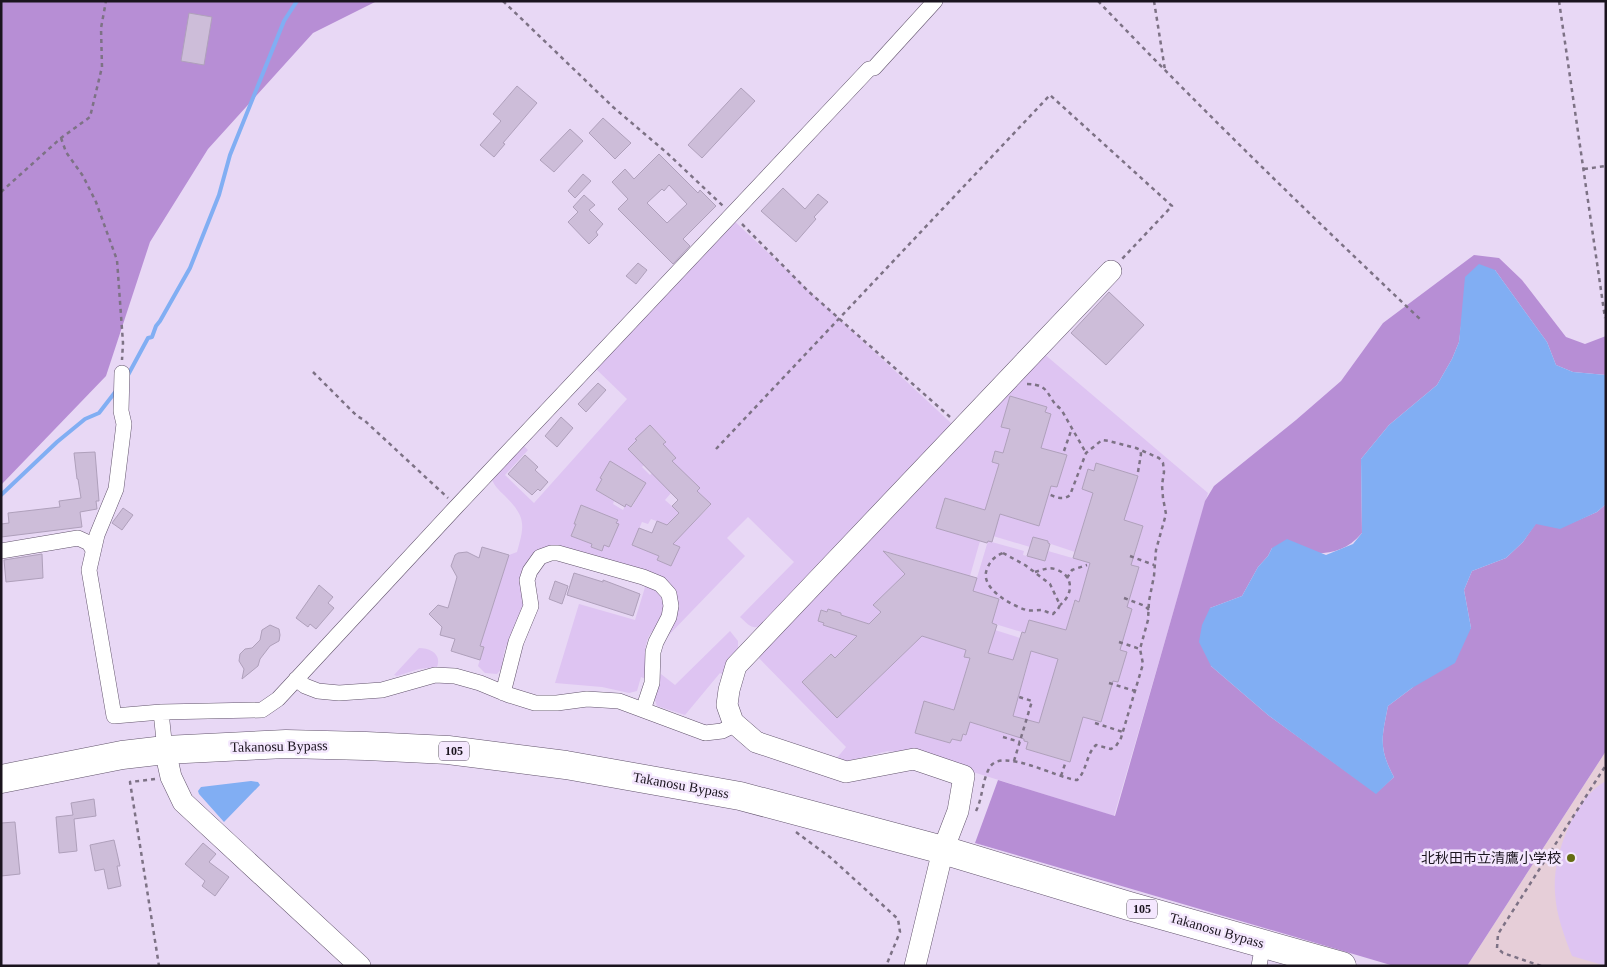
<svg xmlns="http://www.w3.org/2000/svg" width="1607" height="967" viewBox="0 0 1607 967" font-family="'Times New Roman','Noto Sans JP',serif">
  <rect width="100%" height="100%" fill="#e8d8f5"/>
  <path fill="#e6ced8" d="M 1606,751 L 1606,966 L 1467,966 Z"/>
  <path fill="#dec4f2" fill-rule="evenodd" d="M 732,219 L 951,423 L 952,431 L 765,625 C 751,630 750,626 740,617 L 794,562 L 748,517 L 727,538 L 745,556 L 664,640 L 675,593 L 538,552 C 513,573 527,582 523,609 C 521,623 510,636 505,649 C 502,658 504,668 497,674 L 485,673 L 478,666 L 484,647 L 480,646 L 509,555 L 517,552 C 525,524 526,517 504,495 C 499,490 494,486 492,479 L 522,444 L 528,450 L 505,475 L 534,503 L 627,399 L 595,368 ZM 650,425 L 666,441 L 663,445 L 676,458 L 659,474 L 654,471 L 650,475 L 642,467 L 644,465 L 636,439 ZM 610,461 L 630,473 L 644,486 L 632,507 L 626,504 L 623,510 L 613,504 L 614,501 L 596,490 L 602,479 L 600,478 ZM 670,481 L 697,491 L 711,505 L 688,528 L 676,516 L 679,513 L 677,511 L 679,508 L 673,507 L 665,500 L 671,493 L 664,486 ZM 581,505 L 603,514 L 601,517 L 618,524 L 609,547 L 604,545 L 601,551 L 591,547 L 592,544 L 571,536 L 576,524 L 574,523 ZM 651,519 L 672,527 L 676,539 L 674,544 L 680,547 L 671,566 L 657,560 L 659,556 L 632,545 L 642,522 L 648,524 Z
    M 1043,353 L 1208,493 L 1114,816 L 915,754 L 888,751 L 847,761 L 836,759 L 846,747 L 756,655 ZM 1010,396 L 1046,407 L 1045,412 L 1051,414 L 1044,435 L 1033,445 L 1067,456 L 1057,487 L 1015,475 L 1039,526 L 1000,514 L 998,521 L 988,517 L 983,533 L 1030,547 L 1033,537 L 1048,541 L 1048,543 L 1075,552 L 1090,501 L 1101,495 L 1082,489 L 1088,469 L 1094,471 L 1097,463 L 1137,476 L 1129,505 L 1103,514 L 1143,526 L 1135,554 L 1097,554 L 1139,567 L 1091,596 L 1132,609 L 1123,639 L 1086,640 L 1126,653 L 1117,682 L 1086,673 L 1110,691 L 1101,722 L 1069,712 L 1079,730 L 1069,762 L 1026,749 L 1028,742 L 1024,741 L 1029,721 L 1049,726 L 1044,706 L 1058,659 L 1017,647 L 1020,638 L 995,630 L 988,653 L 1028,664 L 1007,734 L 978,725 L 978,722 L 970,720 L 961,741 L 952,739 L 950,743 L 915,733 L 925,701 L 963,712 L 957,701 L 970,658 L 964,657 L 966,650 L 922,636 L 837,718 L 802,682 L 830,654 L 835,658 L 861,633 L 836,629 L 823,625 L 824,623 L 818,621 L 822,610 L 827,612 L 829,609 L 841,613 L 841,615 L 869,624 L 881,612 L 874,605 L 905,574 L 885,551 L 970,576 L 980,541 L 936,528 L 945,498 L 977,507 L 976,511 L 984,513 L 999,464 L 992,462 L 995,451 L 1003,453 L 1006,442 L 1022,433 L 1001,426 Z
    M 988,541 L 1024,551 L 1023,555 L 1045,561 L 1048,551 L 1090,563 L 1079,602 L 1074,601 L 1066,630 L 1029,620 L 1025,633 L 992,623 L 999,599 L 973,591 Z
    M 646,584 C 660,592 671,605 660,622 C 656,629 650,631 647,641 C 643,652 647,666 646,679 L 641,677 L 637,691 L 629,693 L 602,687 L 555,683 L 579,604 L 635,620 Z
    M 730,631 L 738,641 L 738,652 L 727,676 L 720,673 L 685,715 L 657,706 L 654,697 L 661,674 L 675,685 Z
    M 419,648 C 430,648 442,654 437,667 L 419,669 L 397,676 L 394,675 Z
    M 1606,781 L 1606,966 L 1572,956 C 1564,935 1556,915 1555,892 C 1552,858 1574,797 1606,781 Z"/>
  <path fill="#b78ed5" d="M 1,1 L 377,1 L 313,33 L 208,149 L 150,242 L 106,376 L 1,485 Z
    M 1474,255 L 1499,258 L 1522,280 L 1566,337 L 1585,344 L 1606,336 L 1606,375 L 1573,372 L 1556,365 L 1547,342 L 1495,270 L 1462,318 L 1459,342 L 1452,359 L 1437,385 L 1389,425 L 1361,459 L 1362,533 C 1336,563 1307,552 1272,548 L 1268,556 L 1258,567 L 1242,596 L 1210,608 L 1211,666 L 1268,715 L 1376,793 L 1394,777 C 1378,748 1382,737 1388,706 L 1412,688 L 1471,628 L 1464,590 L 1472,571 L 1506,558 L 1523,542 L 1536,523 L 1560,528 L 1597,512 L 1606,504 L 1606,751 L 1467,966 L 1394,966 L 975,843 L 998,780 L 1115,816 L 1205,501 L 1214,486 L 1296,420 L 1341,381 L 1383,323 Z"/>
  <path fill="#81aef3" d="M 1479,264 L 1495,270 L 1547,342 L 1556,365 L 1573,372 L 1606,375 L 1606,504 L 1597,512 L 1560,529 L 1536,524 L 1523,542 L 1506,558 L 1472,571 L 1464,590 L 1471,628 L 1455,663 L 1412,688 L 1388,706 C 1382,737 1378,748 1394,777 L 1376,794 L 1268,715 L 1211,666 L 1199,642 L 1202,625 L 1210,608 L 1242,596 L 1258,567 L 1268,556 L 1272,548 L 1287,539 L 1326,555 L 1353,544 L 1362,533 L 1361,459 L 1389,425 L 1437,385 L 1452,359 L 1459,342 L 1465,277 Z
    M 251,781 L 258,782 L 260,785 L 224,822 L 199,794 L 198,791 L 201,787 Z"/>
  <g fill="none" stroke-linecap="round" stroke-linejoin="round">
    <path stroke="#81aef3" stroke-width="4" d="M 128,375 L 148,338 L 152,337 L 156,326 L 160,321 L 190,268 L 219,195 L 230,155 L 284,21 L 297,1
      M 1,495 L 57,442 L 85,419 L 99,413 L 116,391"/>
  </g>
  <path fill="#cdbdd9" stroke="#afa0bb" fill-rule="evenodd" d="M 189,13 L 212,17 L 204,65 L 181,61 Z
    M 517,86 L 537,103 L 503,143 L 505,144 L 494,157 L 480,145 L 501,121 L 493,114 Z
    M 741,88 L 755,101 L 702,158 L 688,145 Z
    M 603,118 L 631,143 L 615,159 L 589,133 Z
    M 570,129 L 583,141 L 554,172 L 540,160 Z
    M 659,154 L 698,193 L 700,190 L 716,206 L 683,239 L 690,246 L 673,264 L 618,209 L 628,199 L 612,182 L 625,169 L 634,179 ZM 669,185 L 687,204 L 667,223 L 647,203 L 662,189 L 664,191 Z
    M 583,174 L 591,181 L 575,198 L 568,191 Z
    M 783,188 L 805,209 L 818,194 L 828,202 L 814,217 L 816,219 L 796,242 L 761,211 Z
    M 584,195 L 595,205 L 589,210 L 603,224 L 596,232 L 598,235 L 589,244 L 568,222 L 578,212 L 573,207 Z
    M 638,263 L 647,270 L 636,284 L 626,276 Z
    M 1109,292 L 1144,325 L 1106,365 L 1071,333 Z
    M 598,383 L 606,390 L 586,412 L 578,404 Z
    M 1010,396 L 1047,407 L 1045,412 L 1051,414 L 1041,448 L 1067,455 L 1057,487 L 1051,486 L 1039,526 L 1000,514 L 992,542 L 988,541 L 987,543 L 936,528 L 945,498 L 985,510 L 999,464 L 992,462 L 995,451 L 1003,453 L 1010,429 L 1001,427 Z
    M 561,417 L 573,428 L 557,447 L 545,436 Z
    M 650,425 L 666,442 L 663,444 L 676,458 L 672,461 L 700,488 L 697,491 L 711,504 L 673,544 L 680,547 L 671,566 L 657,560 L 659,556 L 632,545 L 639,528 L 652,533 L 657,521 L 667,525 L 679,513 L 672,506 L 678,500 L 628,449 L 637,440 L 635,439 Z
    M 95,452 L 99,501 L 96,501 L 97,509 L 80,512 L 82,527 L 1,537 L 1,524 L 9,523 L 8,513 L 60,507 L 59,501 L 81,498 L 78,479 L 77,479 L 74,453 Z
    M 525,455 L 538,467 L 535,470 L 548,482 L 540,491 L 538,489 L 532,495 L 508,474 Z
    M 610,461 L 646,483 L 631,507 L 626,504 L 625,507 L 596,490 L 602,479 L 600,478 Z
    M 1096,463 L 1138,476 L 1124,520 L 1143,526 L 1131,565 L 1139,567 L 1127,607 L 1132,609 L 1120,650 L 1127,652 L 1118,682 L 1113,681 L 1101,722 L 1083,717 L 1070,762 L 1026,749 L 1028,742 L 1024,741 L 1024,739 L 970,722 L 966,735 L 963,734 L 961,741 L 952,739 L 950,743 L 915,733 L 924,701 L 954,710 L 970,658 L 964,657 L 966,650 L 922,636 L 837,718 L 802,682 L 831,654 L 835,658 L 857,636 L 823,625 L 824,623 L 818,621 L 821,610 L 827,612 L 828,609 L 841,613 L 841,615 L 869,624 L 881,612 L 873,605 L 905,574 L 883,551 L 977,578 L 973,591 L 999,599 L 992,623 L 997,625 L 988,653 L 1013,660 L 1022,632 L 1025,633 L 1029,620 L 1066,630 L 1075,600 L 1079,602 L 1090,563 L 1073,558 L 1093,493 L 1082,489 L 1088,469 L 1094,471 ZM 1031,651 L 1058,659 L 1039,723 L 1013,716 Z
    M 581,505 L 618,520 L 616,523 L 619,524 L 609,547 L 604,545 L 602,551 L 591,547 L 592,544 L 571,536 L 576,524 L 574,524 Z
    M 123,508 L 133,515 L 122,530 L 112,523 Z
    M 1033,537 L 1048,541 L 1048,543 L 1050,544 L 1045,561 L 1027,556 Z
    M 482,547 L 509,555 L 480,646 L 484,647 L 480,660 L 451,651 L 455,639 L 440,635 L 442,627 L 429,614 L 438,605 L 448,608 L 457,577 L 451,566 L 455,555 L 458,553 L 467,552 L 479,558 Z
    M 42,554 L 43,578 L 6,582 L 4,560 Z
    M 574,573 L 603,582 L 603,580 L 640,594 L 633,616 L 567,595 Z
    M 555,581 L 568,586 L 562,604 L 549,599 Z
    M 319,585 L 333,597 L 328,603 L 334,608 L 316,629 L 310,624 L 308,627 L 296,618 Z
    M 270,625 L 279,629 L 280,635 L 279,641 L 270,646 L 260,659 L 258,666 L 242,679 L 244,669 L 239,661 L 240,654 L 245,649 L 252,648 L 260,640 L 262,630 Z
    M 94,799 L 96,816 L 74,819 L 77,851 L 59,853 L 56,817 L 73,815 L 71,803 Z
    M 15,822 L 20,874 L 1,876 L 1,823 Z
    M 114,840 L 120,866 L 117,866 L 121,886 L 108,889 L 104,869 L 95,871 L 90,845 Z
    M 203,843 L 216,854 L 209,862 L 229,877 L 215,896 L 202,886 L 205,881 L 185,864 Z"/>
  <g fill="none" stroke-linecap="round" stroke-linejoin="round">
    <g stroke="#62546c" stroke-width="16">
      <path id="street" d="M 122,373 L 121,411 L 124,424 L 116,489 L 97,535 L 89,570 L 114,716 L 161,712 L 262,710 L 278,699 L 457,506 L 869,69 L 874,68 L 935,1
        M 1,551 L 78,538 L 89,543 L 93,550
        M 296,679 L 305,686 L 318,691 L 339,693 L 382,690 L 435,675 L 455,676 L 480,683 L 509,695 L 535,703 L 557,703 L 587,699 L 619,701 L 705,733 L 722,731 L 736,724
        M 503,693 L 516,642 L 531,606 L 527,580 L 530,571 L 540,557 L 551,553 L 558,553 L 643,577 L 660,584 L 669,594 L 671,606 L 669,617 L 656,642 L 653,652 L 652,683 L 643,710
        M 161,712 L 165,750
        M 1259,966 L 1263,944"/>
    </g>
    <g stroke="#62546c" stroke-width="22">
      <path id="secondary" d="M 165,750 L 171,777 L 183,802 L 360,966
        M 915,966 L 943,850 L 958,811 L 964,776 L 914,759 L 846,772 L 756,742 L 733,722 L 727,705 L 729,690 L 736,666 L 1111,271"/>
    </g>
    <g stroke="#62546c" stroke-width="29">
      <path id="highway" d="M 1,779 L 122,755 L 165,750 L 286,744 L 366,746 L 448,750 L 566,765 L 740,796 L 943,850 L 1129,906 L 1342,966"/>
    </g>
    <path stroke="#7d7285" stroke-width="2.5" stroke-dasharray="4 4" stroke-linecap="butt" d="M 503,1 L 613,107 L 667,153 L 723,206
      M 1098,1 C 1202,110 1310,215 1420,319
      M 1154,1 L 1165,70
      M 1559,1 L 1605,318
      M 61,138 L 66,152 L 83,176 L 96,202 L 117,260 L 123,343 L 122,360
      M 1584,169 L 1606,166
      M 1,192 L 61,138 L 90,117 L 102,67 L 101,28 L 106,1
      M 742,224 L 808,291 L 950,417
      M 313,372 L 357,416 L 364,420 L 448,498
      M 1027,384 C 1052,384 1046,399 1061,409 L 1086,453
      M 716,449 L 1050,95 L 1172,206 L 1122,259
      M 1064,451 L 1072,428
      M 1138,472 L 1141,454 L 1140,450
      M 1003,553 L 1025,565 L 1050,584 L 1060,605 L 1058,609 L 1053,614 C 1049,613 1045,611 1041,610 C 1036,610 1031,611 1026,610 C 1011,605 979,588 987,569 C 990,561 995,556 1003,553 Z
      M 1130,556 L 1154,565
      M 1035,572 C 1042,570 1048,567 1055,569 C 1074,575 1074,594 1060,605
      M 1067,578 L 1072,570 L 1087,565
      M 1124,598 L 1145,606 L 1149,610
      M 1119,642 L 1140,649
      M 1109,683 L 1135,691
      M 1095,723 L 1123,732
      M 1003,737 L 1020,742
      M 1014,761 L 1032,701 L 1016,696
      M 1061,776 L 1065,764
      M 155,779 L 130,782 L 159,966
      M 976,811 C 983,797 982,780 990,767 C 1002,747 1059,779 1077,780 C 1087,771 1086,754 1096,745 L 1111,749 L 1116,746 L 1121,738 L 1143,664 L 1140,649 L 1148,620 L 1149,601 L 1154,576 L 1156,550 L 1166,514 L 1163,498 L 1162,485 L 1164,472 L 1163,463 L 1159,458 L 1136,448 L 1109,441 L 1102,440 L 1086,453 L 1070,495 C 1063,501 1056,497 1048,494
      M 796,832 L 831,858 L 898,919 L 900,932 L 886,966
      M 1541,966 L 1503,953 L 1497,948 L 1498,934 L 1606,765"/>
    <use href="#street" stroke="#fff" stroke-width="15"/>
    <use href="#secondary" stroke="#fff" stroke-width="21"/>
    <use href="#highway" stroke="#fff" stroke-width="28"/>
  </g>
  <circle fill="#646c12" stroke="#f4e7fe" stroke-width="2" cx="1571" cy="858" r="5"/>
  <g text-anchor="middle" stroke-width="5" stroke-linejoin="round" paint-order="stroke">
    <g fill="#f4e7fe" stroke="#5b5361" stroke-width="1">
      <rect x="439" y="741.5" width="30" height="19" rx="4"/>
      <rect x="1127" y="899.5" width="30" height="19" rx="4"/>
    </g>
    <g font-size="12" font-weight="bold" fill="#1a141e">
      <text x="454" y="755">105</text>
      <text x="1142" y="913">105</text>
    </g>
    <g font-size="14" fill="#1a141e" stroke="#f4e7fe">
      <text transform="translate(279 746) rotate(-1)" y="5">Takanosu Bypass</text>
      <text transform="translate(681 785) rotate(10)" y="5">Takanosu Bypass</text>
      <text transform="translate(1217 930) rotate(16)" y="5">Takanosu Bypass</text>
    </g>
    <g font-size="14" fill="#1a141e" stroke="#f4e7fe" text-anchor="end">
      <text x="1561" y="863">北秋田市立清鷹小学校</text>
    </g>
  </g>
  <rect width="1607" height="967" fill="none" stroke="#1a141e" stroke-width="5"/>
</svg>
